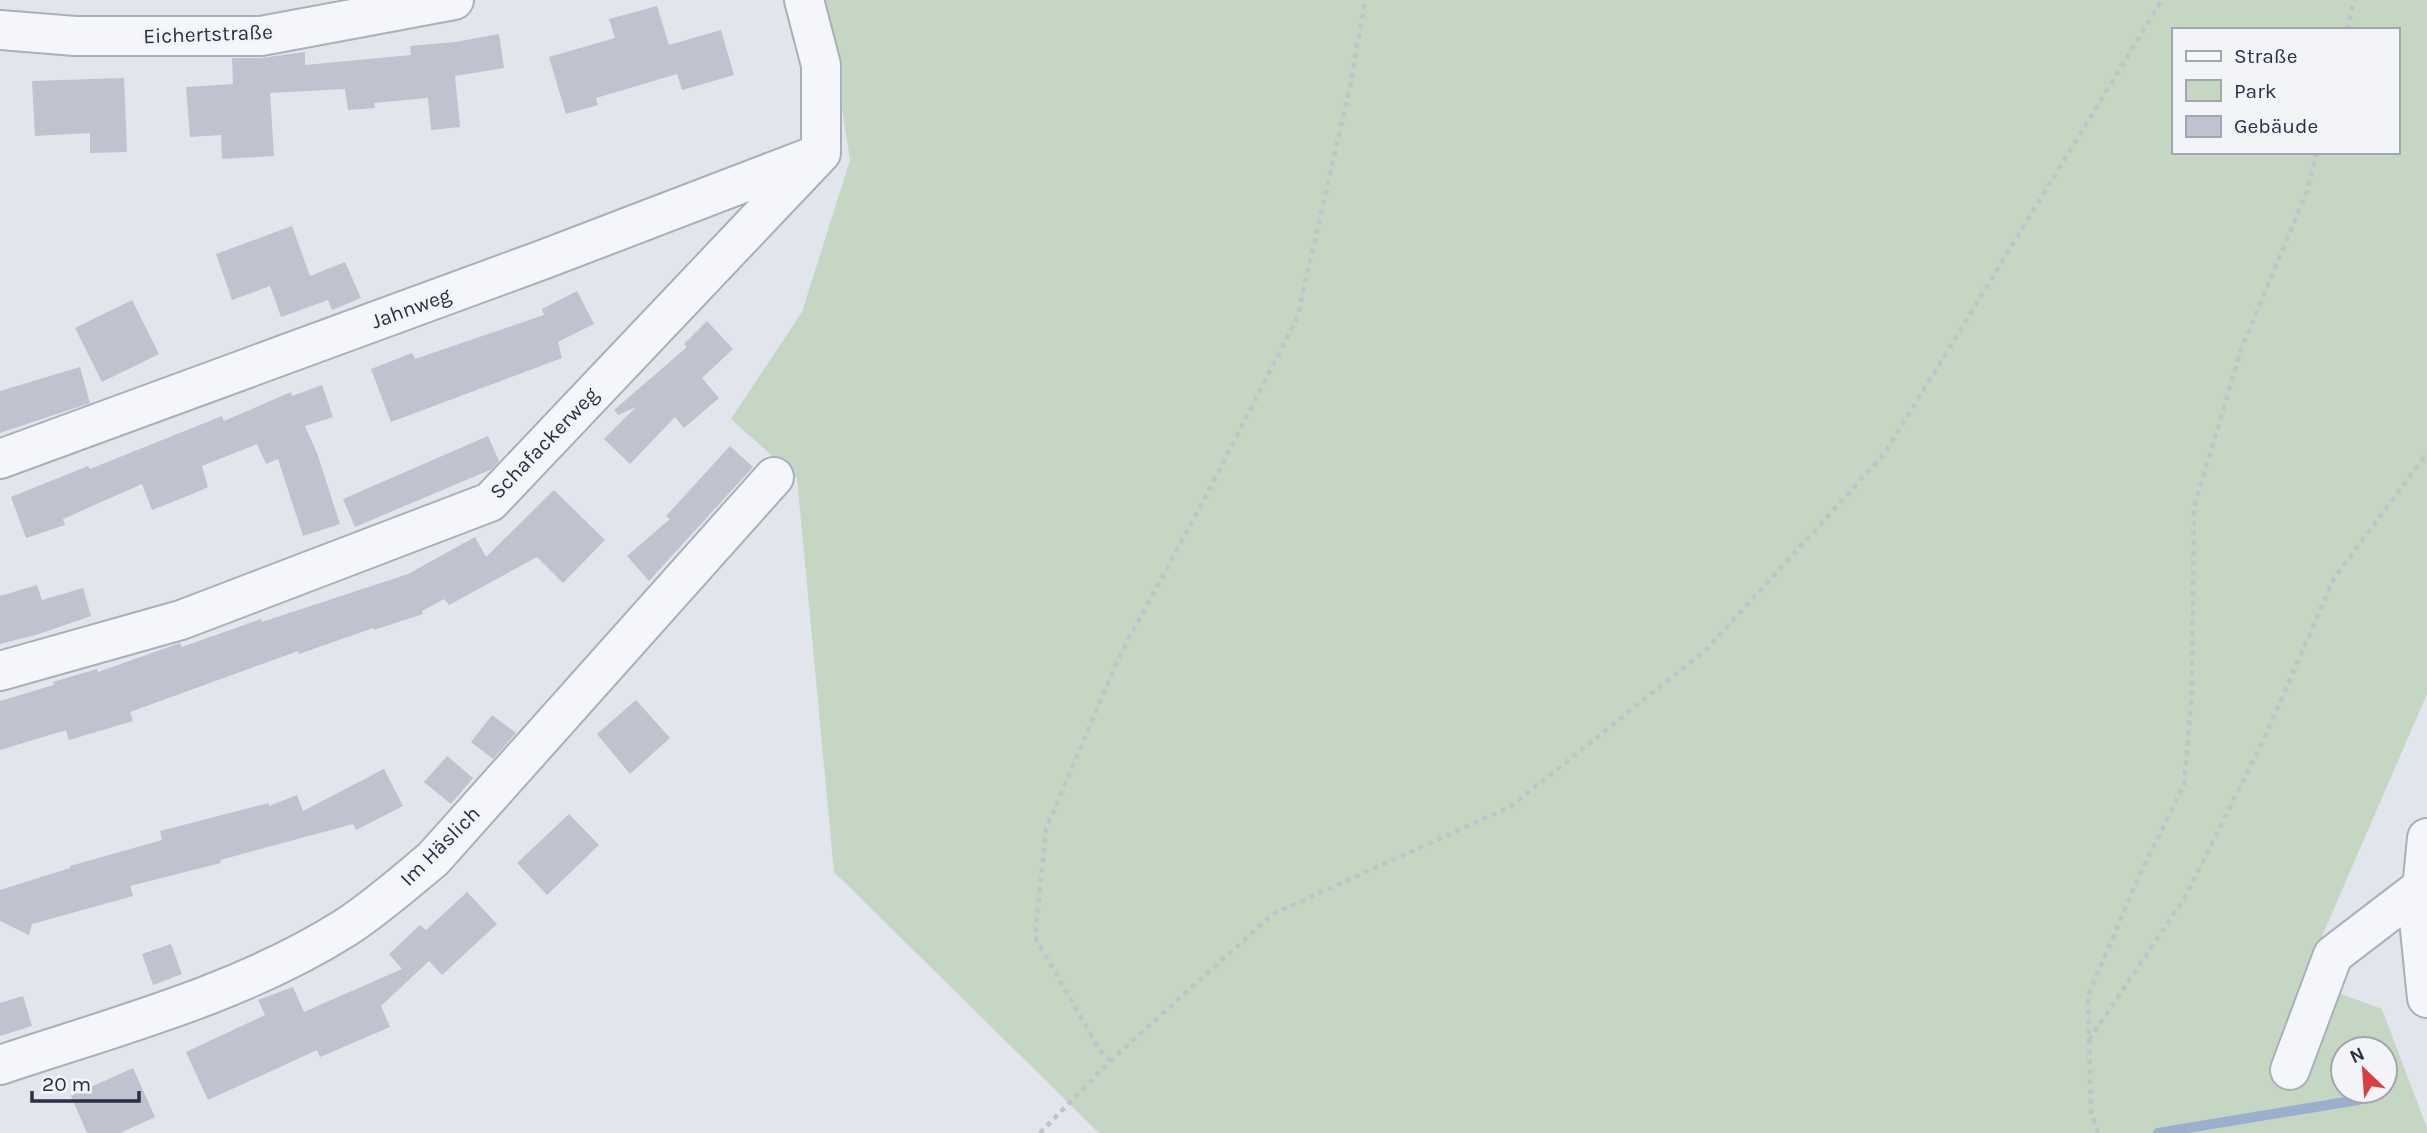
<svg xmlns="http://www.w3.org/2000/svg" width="2427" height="1133" viewBox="0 0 2427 1133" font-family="Karla,sans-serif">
  <rect width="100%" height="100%" fill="#e2e5eb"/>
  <path fill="#c5d6c2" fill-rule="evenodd" d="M 825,0 L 2427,0 L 2427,694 L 2303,980 L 2382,1009 L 2427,1128 L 2427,1133 L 1099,1133 L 834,872 L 797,478 L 731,419 L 802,312 L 850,160 ZM 2173,30 L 2397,30 L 2397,152 L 2173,152 ZM 2343,1049 L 2385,1049 L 2385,1091 L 2343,1091 Z"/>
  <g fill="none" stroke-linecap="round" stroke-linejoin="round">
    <path stroke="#9aaece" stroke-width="10" d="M 2158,1133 L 2358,1100"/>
  </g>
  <path fill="#bfc3cf" d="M 657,6 L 669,45 L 721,30 L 734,75 L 682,90 L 677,74 L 596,98 L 598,105 L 566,114 L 549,57 L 615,38 L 609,19 Z
    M 499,34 L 504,68 L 455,76 L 460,127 L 431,130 L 428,98 L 374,103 L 375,108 L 348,110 L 345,89 L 270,93 L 274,156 L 222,159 L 221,135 L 190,137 L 186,87 L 233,84 L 232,58 L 261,58 L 305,52 L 305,65 L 411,55 L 410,46 L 455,42 Z
    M 124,78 L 127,152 L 90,153 L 90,133 L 35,136 L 32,81 Z
    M 292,226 L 310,276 L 345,262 L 361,298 L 332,310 L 328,300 L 281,317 L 270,286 L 232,300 L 216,254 Z
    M 577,291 L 594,324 L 558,342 L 562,358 L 391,422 L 371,369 L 412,353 L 415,359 L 544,315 L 542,309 Z
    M 132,300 L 159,354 L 102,382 L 75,328 Z
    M 707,321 L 733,349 L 702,378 L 719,398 L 684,428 L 675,417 L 630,464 L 604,439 L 636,407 L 618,415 L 614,410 L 687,347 L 684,344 Z
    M 80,367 L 90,403 L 0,433 L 0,391 Z
    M 322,385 L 333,417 L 305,426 L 317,453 L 340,524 L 303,536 L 278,459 L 266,464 L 257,444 L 202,466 L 208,487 L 195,493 L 152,510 L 142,484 L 63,519 L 65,525 L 26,538 L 11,497 L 88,466 L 90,469 L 222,416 L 224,421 L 291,392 L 292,396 Z
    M 488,436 L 499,461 L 492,469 L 355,527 L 343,499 Z
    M 730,446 L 753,467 L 649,581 L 627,556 L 670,519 L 666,516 Z
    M 554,490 L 605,540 L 563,583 L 537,557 L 449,605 L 444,599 L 446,598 L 422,611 L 423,614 L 374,630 L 373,628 L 299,654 L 298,651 L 130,712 L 133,721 L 69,740 L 66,730 L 0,750 L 0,701 L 54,685 L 53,682 L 97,669 L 98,672 L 180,643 L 182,647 L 261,619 L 262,622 L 408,574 L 475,537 L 486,557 Z
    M 37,585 L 42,600 L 83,588 L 91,616 L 39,634 L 0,644 L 0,596 Z
    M 636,700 L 670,738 L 630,774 L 597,734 Z
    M 492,715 L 516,733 L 493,759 L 471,742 Z
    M 447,756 L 473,778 L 451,804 L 424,782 Z
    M 384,769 L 403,806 L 356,830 L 353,824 L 220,860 L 221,863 L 130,886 L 133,896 L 32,924 L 29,935 L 0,921 L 0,890 L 70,868 L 70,866 L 162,840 L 160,831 L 269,803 L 269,806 L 297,795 L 303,811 Z
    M 569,814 L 599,845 L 547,895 L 517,863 Z
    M 467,892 L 497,924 L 442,975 L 429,961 L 381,1006 L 390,1027 L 320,1057 L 317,1050 L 208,1100 L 186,1052 L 265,1015 L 258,1000 L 293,987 L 304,1012 L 402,969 L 389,954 L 420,925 L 426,930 Z
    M 171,944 L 182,974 L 153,985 L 142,954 Z
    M 23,996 L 32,1026 L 0,1036 L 0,1003 Z
    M 133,1068 L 155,1117 L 120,1133 L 87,1133 L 71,1096 Z"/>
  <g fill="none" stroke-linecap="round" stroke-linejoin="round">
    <g stroke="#aaafb9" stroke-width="42">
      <path id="minor" d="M 0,30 L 75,36 L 261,36 L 454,0
        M 0,459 L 542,260 L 811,157
        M 0,671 L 181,620 L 490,502 L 821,153 L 821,65 L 804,0
        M 2427,838 L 2419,920 L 2427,998
        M 0,1065 C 117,1026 240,994 345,928 C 376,908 404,883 433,859 L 774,477
        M 2290,1070 L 2333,955 L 2422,887"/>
    </g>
    <path stroke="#c0c3ca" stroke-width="4.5" stroke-dasharray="5 5" stroke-linecap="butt" d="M 2347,30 L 2354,0
      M 2089,1040 L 2185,897 L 2265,737 L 2334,578 L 2427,453
      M 1110,1061 L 1099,1049 L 1035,937 L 1046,829 L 1119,657 L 1207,494 L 1297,318 L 1350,87 L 1365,0
      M 1040,1133 L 1110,1061 L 1273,914 L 1510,807 L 1707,649 L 1885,453 L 2162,0
      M 2098,1133 L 2091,1112 L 2088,996 L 2139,876 L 2184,785 L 2192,691 L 2194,507 L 2241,350 L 2307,191 L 2317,152"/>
    <use href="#minor" stroke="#f5f6f9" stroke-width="38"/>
  </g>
  <g text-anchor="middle" stroke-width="7" stroke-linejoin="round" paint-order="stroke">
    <g font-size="21" fill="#283045" stroke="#f2f4f8">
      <text transform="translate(208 34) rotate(-2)" y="7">Eichertstraße</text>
      <text transform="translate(411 308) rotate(-20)" y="7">Jahnweg</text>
      <text transform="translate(544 443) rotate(-46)" y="7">Schafackerweg</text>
      <text transform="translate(440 846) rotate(-45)" y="7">Im Häslich</text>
    </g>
  </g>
  <rect x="2172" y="28" width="228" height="126" fill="#f2f4f8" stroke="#a1a6b0" stroke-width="2"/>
  <rect x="2186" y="51" width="35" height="10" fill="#f5f6f9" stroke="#a1a6b0" stroke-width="2"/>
  <text x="2234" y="63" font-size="21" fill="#283045">Straße</text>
  <rect x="2186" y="80" width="35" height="21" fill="#c5d6c2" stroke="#a1a6b0" stroke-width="2"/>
  <text x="2234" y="98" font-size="21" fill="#283045">Park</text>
  <rect x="2186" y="116" width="35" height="21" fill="#bfc3cf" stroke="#a1a6b0" stroke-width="2"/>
  <text x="2234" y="133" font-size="21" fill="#283045">Gebäude</text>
  <g transform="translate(2364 1070) rotate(335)"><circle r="33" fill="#f2f4f8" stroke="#a1a6b0" stroke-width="2"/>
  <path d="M0-5L12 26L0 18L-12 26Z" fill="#da3e45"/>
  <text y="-10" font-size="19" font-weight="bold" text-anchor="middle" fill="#283045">N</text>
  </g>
  <path d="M32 1091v10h107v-10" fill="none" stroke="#283045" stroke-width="3.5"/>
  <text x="42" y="1091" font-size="21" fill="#283045" stroke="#f2f4f8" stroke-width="5" paint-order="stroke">20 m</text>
</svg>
